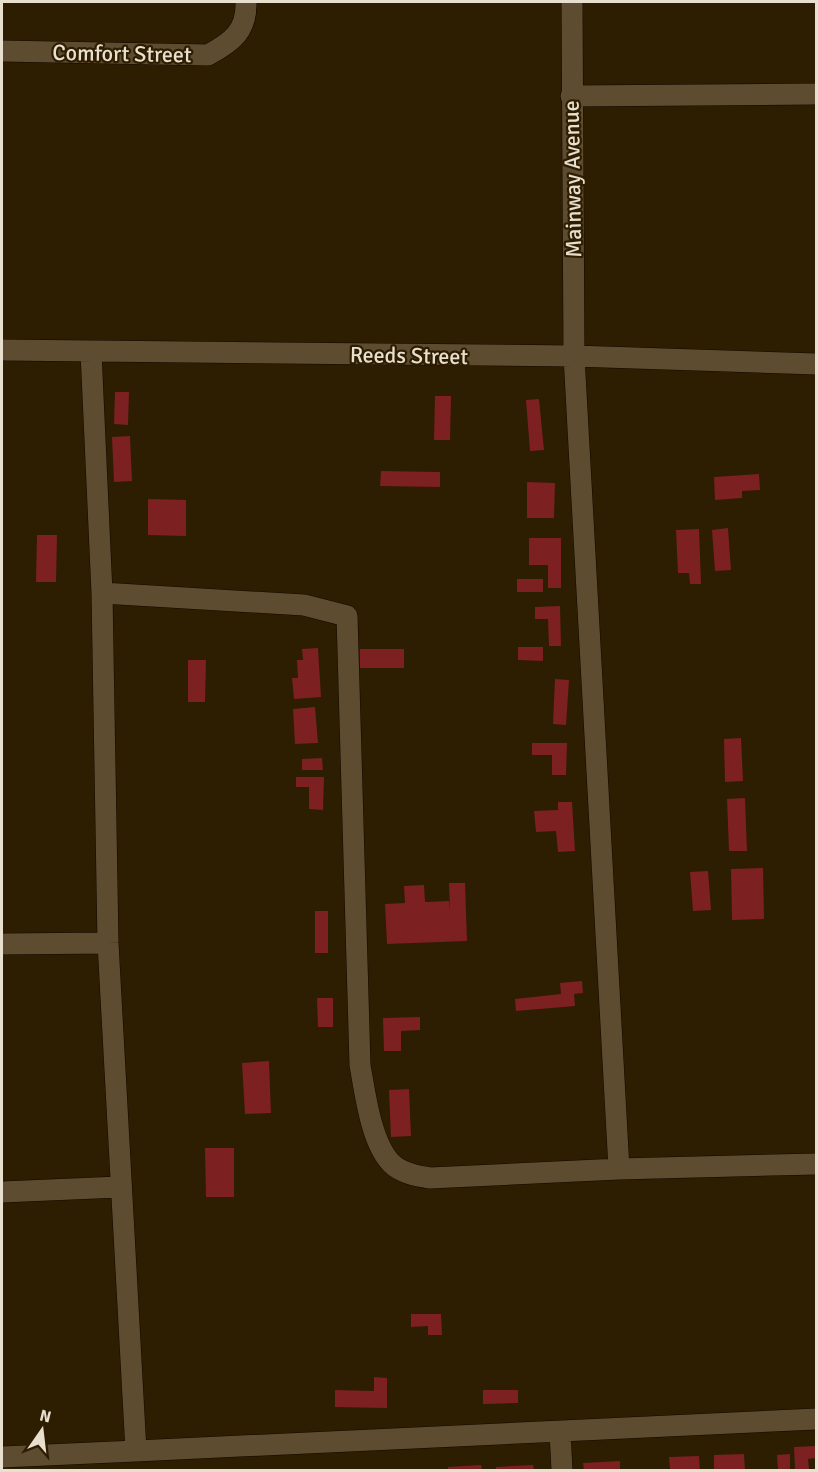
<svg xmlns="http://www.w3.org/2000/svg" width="818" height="1472" viewBox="0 0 818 1472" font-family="Signika,sans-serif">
  <rect width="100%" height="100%" fill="#2d1d01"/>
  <path fill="#7c2022" d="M 115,392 L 129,392 L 128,425 L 114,424 Z
    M 435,396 L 451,396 L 450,440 L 434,440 Z
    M 539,399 L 544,450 L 530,451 L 526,400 Z
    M 130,436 L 132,481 L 114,482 L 112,437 Z
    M 381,471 L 440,472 L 440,487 L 380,486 Z
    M 759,474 L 760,490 L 742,491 L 742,498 L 715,500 L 714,477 Z
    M 527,482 L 555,483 L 554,518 L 527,518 Z
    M 148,499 L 186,500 L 186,536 L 148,535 Z
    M 728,528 L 731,570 L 715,571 L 712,530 Z
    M 699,529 L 701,584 L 690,584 L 689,573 L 678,573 L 676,530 Z
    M 37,535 L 57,535 L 56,582 L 36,582 Z
    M 529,538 L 561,538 L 561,588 L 548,588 L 548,565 L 529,565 Z
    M 517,579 L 543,579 L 543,592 L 517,592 Z
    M 560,606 L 561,646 L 549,646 L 548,619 L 535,619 L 535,607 Z
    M 518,647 L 543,647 L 543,661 L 518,660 Z
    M 318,648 L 321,697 L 294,699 L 292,678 L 298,678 L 297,660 L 303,660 L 302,649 Z
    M 360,649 L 404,649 L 404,668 L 360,668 Z
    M 188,660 L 206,660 L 205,702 L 188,702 Z
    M 555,679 L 569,680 L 566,725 L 553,724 Z
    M 315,707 L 318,743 L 295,744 L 293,709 Z
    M 741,738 L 743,781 L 725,782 L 724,739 Z
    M 532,743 L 567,743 L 566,775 L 552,775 L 552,755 L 532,755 Z
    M 322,758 L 323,770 L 302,770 L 302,759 Z
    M 296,777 L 324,777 L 323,810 L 309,809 L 309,787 L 296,787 Z
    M 745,798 L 747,851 L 729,851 L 727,799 Z
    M 558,802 L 572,802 L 575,851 L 558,852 L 556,831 L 536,832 L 534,811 L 558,810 Z
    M 763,868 L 764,919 L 732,920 L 731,869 Z
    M 708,871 L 711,910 L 693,911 L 690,872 Z
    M 449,883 L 465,883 L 467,941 L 387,944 L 385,904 L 405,903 L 404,886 L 424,885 L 425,902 L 449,901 L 450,910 Z
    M 315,911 L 328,911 L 328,953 L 315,953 Z
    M 582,981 L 583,993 L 574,994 L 575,1006 L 516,1011 L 515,999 L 561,994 L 560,983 Z
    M 317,998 L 333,998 L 333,1027 L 318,1027 Z
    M 420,1017 L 420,1030 L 401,1031 L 401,1051 L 384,1051 L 383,1018 Z
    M 269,1061 L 271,1113 L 245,1114 L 242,1063 Z
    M 409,1089 L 411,1136 L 391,1137 L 389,1090 Z
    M 205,1148 L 234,1148 L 234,1197 L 206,1197 Z
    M 411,1314 L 441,1314 L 442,1335 L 428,1335 L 428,1326 L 411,1327 Z
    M 374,1377 L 387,1378 L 387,1408 L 335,1407 L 335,1390 L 374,1391 Z
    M 483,1390 L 518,1390 L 518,1403 L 483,1404 Z
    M 816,1446 L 816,1458 L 808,1459 L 809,1469 L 795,1469 L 794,1447 Z
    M 744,1454 L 745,1470 L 714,1470 L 714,1455 Z
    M 790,1454 L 790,1470 L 778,1470 L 777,1455 Z
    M 699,1456 L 700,1470 L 670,1470 L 669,1457 Z
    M 620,1461 L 620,1470 L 584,1470 L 583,1463 Z
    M 481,1465 L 482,1470 L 448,1470 L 448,1467 Z
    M 533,1465 L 534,1470 L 496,1470 L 496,1467 Z"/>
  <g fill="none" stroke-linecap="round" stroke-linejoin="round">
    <g stroke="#130800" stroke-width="22">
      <path id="minor" d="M 572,2 L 574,356 L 619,1169
        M 2,51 L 208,55 C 232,42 247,31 246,2
        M 571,96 L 816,94
        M 2,350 L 574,356 L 816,364
        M 102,593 L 304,605 L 347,616 L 360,1065 C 365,1093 371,1142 391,1163 C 401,1173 416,1176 430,1178 L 619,1169 L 816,1164
        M 2,944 L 108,943
        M 2,1192 L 119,1187
        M 560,1432 L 562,1470
        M 136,1451 L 816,1419
        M 2,1457 L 136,1451 L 108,943 L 102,593 L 91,352"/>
    </g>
    <use href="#minor" stroke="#5d4c2f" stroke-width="21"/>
  </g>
  <g text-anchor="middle" stroke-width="4.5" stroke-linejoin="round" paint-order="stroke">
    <g font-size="22" fill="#e9dfcf" stroke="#2d1d01">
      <text transform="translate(122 53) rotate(1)" y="8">Comfort Street</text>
      <text transform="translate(572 179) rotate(-91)" y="8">Mainway Avenue</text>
      <text transform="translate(409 355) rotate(1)" y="8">Reeds Street</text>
    </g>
  </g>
  <rect width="818" height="1472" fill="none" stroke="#e9dfcf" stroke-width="6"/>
  <g transform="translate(42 1430) rotate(14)" stroke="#2d1d01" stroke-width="4.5" paint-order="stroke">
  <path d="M0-4.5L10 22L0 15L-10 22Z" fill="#e9dfcf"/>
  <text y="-9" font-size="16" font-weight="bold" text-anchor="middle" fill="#e9dfcf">N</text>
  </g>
</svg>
